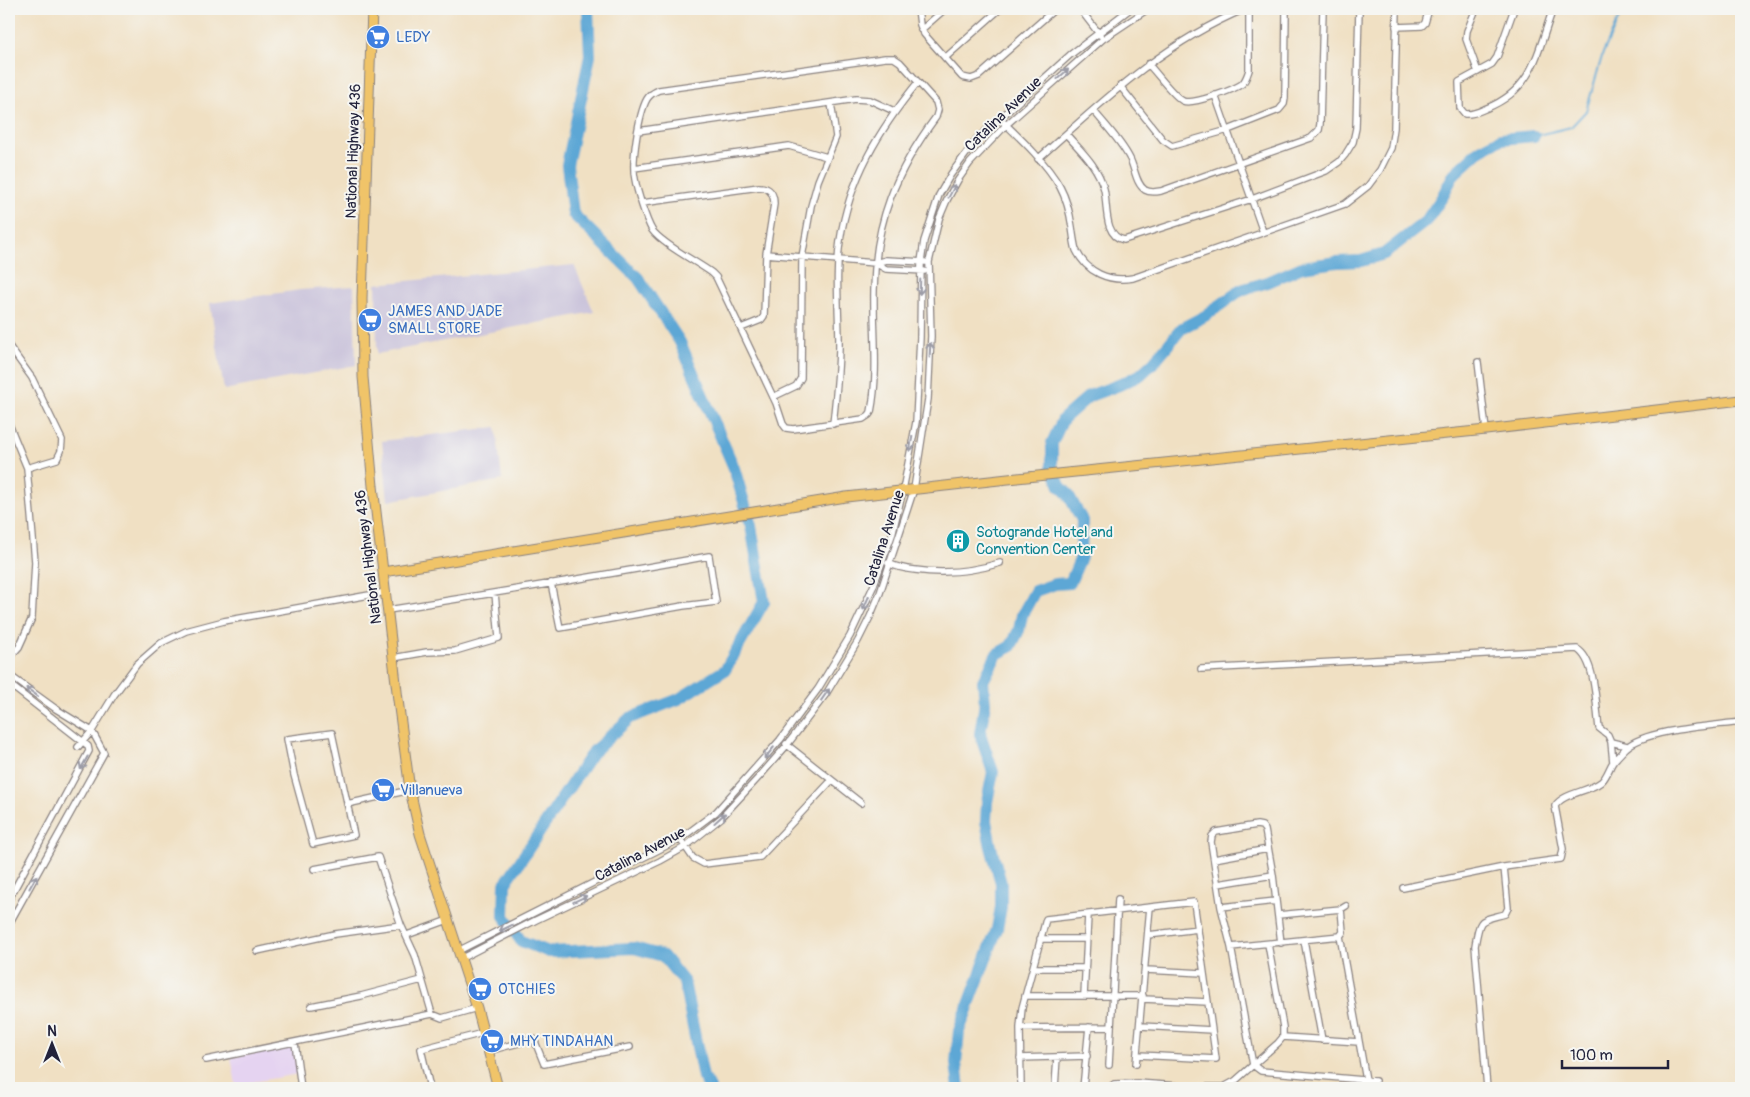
<svg xmlns="http://www.w3.org/2000/svg" width="1750" height="1097" viewBox="0 0 1750 1097" font-family="Pangolin,sans-serif">
  <rect width="100%" height="100%" fill="#f6f6f2"/>
  <filter id="ink" filterUnits="userSpaceOnUse"><feTurbulence type="fractalNoise" baseFrequency=".02" numOctaves="2"/><feDisplacementMap in="SourceGraphic" scale="10" xChannelSelector="R" yChannelSelector="G"/><feConvolveMatrix kernelMatrix="1 2 1 2 8 2 1 2 1" color-interpolation-filters="sRGB"/></filter>
  <filter id="wash" filterUnits="userSpaceOnUse"><feTurbulence type="fractalNoise" baseFrequency=".0096" numOctaves="4" result="noise"/><feDisplacementMap in="SourceGraphic" scale="20" xChannelSelector="R" yChannelSelector="G"/><feGaussianBlur stdDeviation="1.12" result="paint"/><feColorMatrix in="noise" values="0 0 0 0 0 0 0 0 0 0 0 0 0 0 0 0 0 1.4 0 .05"/><feComposite in="paint" operator="in"/></filter>
  <g filter="url(#wash)">
    <rect width="100%" height="100%" fill="#f0e0c3"/>
    <path fill="#e5d3f1" d="M 293,1046 L 298,1074 L 236,1085 L 231,1057 Z"/>
    <path fill="#c7c0d9" d="M 574,265 L 594,312 L 377,354 L 376,284 Z
      M 354,286 L 356,365 L 224,390 L 210,303 L 300,290 Z
      M 496,427 L 502,480 L 388,501 L 382,441 Z"/>
    <g fill="none" stroke-linecap="round" stroke-linejoin="round">
      <path stroke="#5da7d5" stroke-width="2" d="M 1534,136 L 1571,127 L 1586,111 L 1603,53 L 1623,9"/>
      <path stroke="#5da7d5" stroke-width="12" d="M 588,9 L 590,56 L 567,165 L 573,214 L 638,278 L 680,342 L 734,468 L 751,526 L 764,602 L 725,670 L 679,699 L 630,718 L 592,753 L 505,884 L 504,916 L 521,941 L 549,952 L 634,948 L 663,956 L 684,982 L 703,1077 L 710,1088
        M 959,1088 L 956,1063 L 959,1031 L 997,929 L 1001,907 L 1001,883 L 991,847 L 986,821 L 987,802 L 993,772 L 980,734 L 985,703 L 983,681 L 997,654 L 1011,646 L 1019,630 L 1022,615 L 1035,591 L 1055,584 L 1070,583 L 1081,557 L 1082,520 L 1068,494 L 1060,486 L 1052,466 L 1052,443 L 1063,419 L 1089,396 L 1119,385 L 1140,375 L 1153,363 L 1182,328 L 1205,316 L 1241,290 L 1268,282 L 1302,267 L 1337,262 L 1361,261 L 1384,254 L 1426,221 L 1441,199 L 1454,174 L 1480,150 L 1501,139 L 1534,136"/>
    </g>
  </g>
  <g filter="url(#ink)">
    <g fill="none" stroke-linecap="round" stroke-linejoin="round">
      <g stroke="#89817f" stroke-width="8">
        <path id="street" d="M 918,9 L 920,25 L 924,34 L 962,77 L 971,79 L 979,76 L 1055,9
          M 1080,9 L 1100,35
          M 1476,9 L 1467,31 L 1466,39 L 1478,72
          M 1514,9 L 1497,57 L 1492,64 L 1459,82 L 1460,108 L 1465,114 C 1473,115 1480,111 1487,108 C 1534,89 1537,52 1553,9
          M 1396,27 L 1422,26 L 1425,23 L 1429,9
          M 921,30 L 945,9
          M 885,58 L 894,58 L 900,62 L 936,102 L 938,110 L 936,117 C 896,171 875,221 874,290 C 873,330 879,372 871,412 L 869,415 L 863,419 L 793,429 L 786,428 L 783,424 L 776,403 L 716,277 L 712,273 C 697,262 662,244 652,230 C 646,220 637,191 635,179 C 631,162 639,113 647,99 C 650,94 654,92 659,90 Z
          M 945,58 L 1000,9
          M 1148,64 C 1156,72 1174,97 1183,101 C 1193,105 1233,90 1242,84 C 1246,80 1247,76 1249,70 L 1249,9
          M 1120,86 L 1163,140 L 1172,146 L 1228,130 L 1279,110 L 1284,104 L 1285,98 L 1286,9
          M 1215,95 L 1263,232
          M 1093,110 C 1106,126 1121,141 1130,159 C 1135,169 1136,184 1145,190 C 1150,193 1156,192 1161,191 L 1311,138 L 1319,130 L 1320,124 L 1323,9
          M 999,118 C 1020,138 1046,162 1060,187 C 1067,200 1070,213 1072,227 C 1073,234 1074,243 1076,250 C 1087,273 1109,282 1133,278 L 1345,204 L 1368,186 L 1380,170 L 1391,148 L 1394,128 L 1397,9
          M 638,131 L 856,99 L 870,100 L 894,111
          M 1066,134 C 1081,151 1098,166 1104,189 C 1108,205 1103,236 1124,240 L 1252,199 L 1326,171 L 1339,162 L 1345,155 L 1353,142 L 1356,128 L 1359,9
          M 1038,159 C 1103,101 1163,43 1245,9
          M 634,168 L 789,146 L 827,157
          M 642,203 L 759,187 C 770,187 774,194 774,204 L 766,254 L 764,316 L 761,320 L 741,328
          M 766,254 L 875,263 L 886,260 L 925,262
          M 875,263 L 886,269 L 924,271
          M 9,346 L 32,378 L 62,440 L 61,451 L 57,459 L 27,468
          M 1478,362 L 1486,430
          M 773,397 L 796,386 L 801,378 L 802,257 L 811,206 L 818,181 L 836,137 L 831,103
          M 9,424 L 27,468 L 35,562 L 32,618 L 19,647 L 9,658
          M 833,424 C 836,397 839,370 839,344 C 839,310 835,275 840,241 C 849,179 879,130 918,82
          M 888,563 C 896,567 906,569 915,570 C 944,574 971,572 1000,563
          M 388,610 C 495,593 602,576 709,556 L 716,602 L 683,606 L 560,628 L 551,583
          M 393,658 L 427,652 L 455,651 L 499,638 L 495,593
          M 1201,669 L 1577,649 C 1596,660 1596,707 1599,728 L 1608,735 L 1611,742 L 1627,746
          M 9,675 L 56,709 L 92,731 L 104,753 L 9,924
          M 9,684 L 82,741 L 88,746 L 89,751 L 9,899
          M 332,733 L 354,835 L 313,844 L 294,775 L 287,739 Z
          M 1611,742 L 1613,762
          M 786,744 L 861,803
          M 78,747 L 92,731 L 114,695 L 137,664 L 161,643 L 186,631 L 224,621 L 386,592
          M 347,804 L 410,790
          M 680,839 L 693,858 L 704,864 L 760,857 L 831,781
          M 1214,859 L 1268,849
          M 314,869 L 378,857 L 401,925 L 415,955 L 432,1014
          M 1218,884 L 1273,875
          M 1403,888 L 1504,867
          M 1221,907 L 1276,901
          M 1278,915 L 1341,909 L 1346,906
          M 407,935 L 448,920
          M 1148,935 L 1198,929
          M 1340,936 L 1366,1080
          M 1040,939 L 1087,939
          M 1304,940 L 1322,1040
          M 1281,943 L 1273,875 L 1265,830 L 1262,826 L 1257,825 L 1216,832 L 1212,836 L 1211,842 L 1221,907 L 1231,947 L 1253,1065 L 1261,1071 L 1375,1081
          M 1231,947 L 1340,936 L 1343,932 L 1341,909
          M 257,951 L 335,934 L 401,925
          M 458,951 L 680,839 L 716,812 L 780,740 L 818,689 L 850,636 L 873,587 L 892,535 L 903,490 L 916,422 L 920,337 L 921,262 L 924,241 L 939,195 L 951,174 L 977,139 L 1070,55 L 1130,9
          M 460,959 L 536,920 L 660,861 L 685,847 L 721,818 L 759,777 L 787,745 L 826,694 L 858,641 L 870,617 L 880,593 L 914,489 L 928,399 L 931,336 L 929,262 L 939,219 L 947,200 L 958,180 L 970,163 L 1006,125 L 1103,39 L 1148,9
          M 1033,968 L 1085,968
          M 1146,970 L 1203,973
          M 1025,996 L 1143,996
          M 1084,996 L 1088,915
          M 1143,999 L 1208,1002
          M 311,1006 L 361,996 L 422,980
          M 1141,1026 L 1212,1030
          M 1020,1028 L 1111,1027
          M 1283,1037 L 1359,1042
          M 295,1043 L 301,1088
          M 488,1051 L 534,1039 L 544,1064 L 630,1047
          M 1020,1058 L 1087,1056
          M 206,1060 L 432,1014 L 442,1018 L 477,1008
          M 1136,1064 L 1150,907
          M 1109,1065 L 1118,899
          M 430,1088 L 421,1049 L 483,1033
          M 1021,1088 L 1020,1028 L 1022,1008 L 1046,919 L 1194,902 L 1216,1059 L 1138,1055
          M 1055,1088 L 1057,1057
          M 1083,1088 L 1089,1027
          M 1109,1088 L 1114,1084 L 1137,1083 L 1193,1087 L 1224,1087 L 1235,1081 L 1278,1043 L 1283,1037 L 1283,1027 L 1268,944
          M 1487,1088 L 1475,946 C 1480,917 1479,921 1505,914 L 1508,908 L 1504,867 L 1561,859 L 1563,849 L 1555,806 C 1563,793 1588,792 1601,782 C 1607,777 1609,768 1613,762 C 1617,757 1622,752 1626,748 C 1646,729 1713,726 1741,722"/>
      </g>
      <g stroke="#89817f" stroke-width="11">
        <path id="primary" d="M 372,9 L 362,298 L 363,377 L 373,486 L 398,700 L 410,790 L 420,834 L 477,1008 L 498,1088
          M 383,572 L 846,497 L 1008,479 L 1486,430 L 1741,400"/>
      </g>
      <use href="#street" stroke="#fff" stroke-width="5.5"/>
      <use href="#primary" stroke="#f0c469" stroke-width="9"/>
    </g>
    <defs><path id="oneway-shaft" d="M-6 0H5M1.5-3L5.5 0L1.5 3" fill="none" stroke-width="1.6" stroke-linecap="round" stroke-linejoin="round" transform="scale(1.25)"/></defs>
    <g stroke="#9c9ca7">
      <use href="#oneway-shaft" transform="translate(1063 74) rotate(-42)"/>
      <use href="#oneway-shaft" transform="translate(952 191) rotate(-62)"/>
      <use href="#oneway-shaft" transform="translate(920 287) rotate(92)"/>
      <use href="#oneway-shaft" transform="translate(930 350) rotate(-87)"/>
      <use href="#oneway-shaft" transform="translate(911 444) rotate(100)"/>
      <use href="#oneway-shaft" transform="translate(866 603) rotate(113)"/>
      <use href="#oneway-shaft" transform="translate(32 692) rotate(-144)"/>
      <use href="#oneway-shaft" transform="translate(825 695) rotate(-55)"/>
      <use href="#oneway-shaft" transform="translate(769 753) rotate(130)"/>
      <use href="#oneway-shaft" transform="translate(84 763) rotate(119)"/>
      <use href="#oneway-shaft" transform="translate(720 818) rotate(-42)"/>
      <use href="#oneway-shaft" transform="translate(33 882) rotate(-61)"/>
      <use href="#oneway-shaft" transform="translate(580 899) rotate(-25)"/>
      <use href="#oneway-shaft" transform="translate(506 928) rotate(154)"/>
    </g>
  </g>
  <defs>
    <g id="supermarket-disc" transform="scale(1.25)"><circle r="9.5" fill="#3f7fe0" stroke="#f6f6f2"/><path d="M-6-5.5h2.5l.6 2H6L4.5 2H-2.5L-4.4-4H-6ZM-1.5 3.2a1.3 1.3 0 1 0 .1 0ZM3 3.2a1.3 1.3 0 1 0 .1 0Z" fill="#fff"/></g>
    <g id="building-disc" transform="scale(1.25)"><circle r="9.5" fill="#0f9aa8" stroke="#f6f6f2"/><path d="M-4-6H4V6H1V3H-1V6H-4ZM-2.5-4.3h1.7v1.8h-1.7ZM.8-4.3h1.7v1.8H.8ZM-2.5-1h1.7V.8h-1.7ZM.8-1h1.7V.8H.8Z" fill="#fff"/></g>
  </defs>
  <g fill-rule="evenodd">
    <use href="#supermarket-disc" x="378" y="37"/>
    <use href="#supermarket-disc" x="370" y="320"/>
    <use href="#building-disc" x="958" y="541"/>
    <use href="#supermarket-disc" x="383" y="790"/>
    <use href="#supermarket-disc" x="480" y="989"/>
    <use href="#supermarket-disc" x="492" y="1041"/>
  </g>
  <g text-anchor="middle" stroke-width="4" stroke-linejoin="round" paint-order="stroke">
    <g font-size="15" fill="#366cbe" stroke="#f6f6f2" text-anchor="start">
      <text x="396" y="42">LEDY</text>
      <text x="388" y="316">JAMES AND JADE<tspan x="388" dy="17">SMALL STORE</tspan></text>
      <text x="400" y="795">Villanueva</text>
      <text x="498" y="994">OTCHIES</text>
      <text x="510" y="1046">MHY TINDAHAN</text>
    </g>
    <g font-size="15" fill="#22223b" stroke="#f6f6f2">
      <text transform="translate(1003 114) rotate(-44)" y="5">Catalina Avenue</text>
      <text transform="translate(353 151) rotate(-88)" y="5">National Highway 436</text>
      <text transform="translate(884 538) rotate(-72)" y="5">Catalina Avenue</text>
      <text transform="translate(368 557) rotate(-97)" y="5">National Highway 436</text>
      <text transform="translate(640 854) rotate(-28)" y="5">Catalina Avenue</text>
    </g>
    <g font-size="15" fill="#0d838f" stroke="#f6f6f2" text-anchor="start">
      <text x="976" y="537">Sotogrande Hotel and<tspan x="976" dy="17">Convention Center</tspan></text>
    </g>
  </g>
  <rect width="1750" height="1097" fill="none" stroke="#f6f6f2" stroke-width="30"/>
  <g transform="translate(52 1044)" stroke="#f6f6f2" stroke-width="4" paint-order="stroke">
  <path d="M0-4L9 19L0 12L-9 19Z" fill="#22223b"/>
  <text y="-8" font-size="14" font-weight="bold" text-anchor="middle" fill="#22223b">N</text>
  </g>
  <path d="M1562 1060v8h106v-8" fill="none" stroke="#22223b" stroke-width="2.5"/>
  <text x="1570" y="1060" font-size="15" fill="#22223b" stroke="#f6f6f2" stroke-width="4" paint-order="stroke">100 m</text>
</svg>
